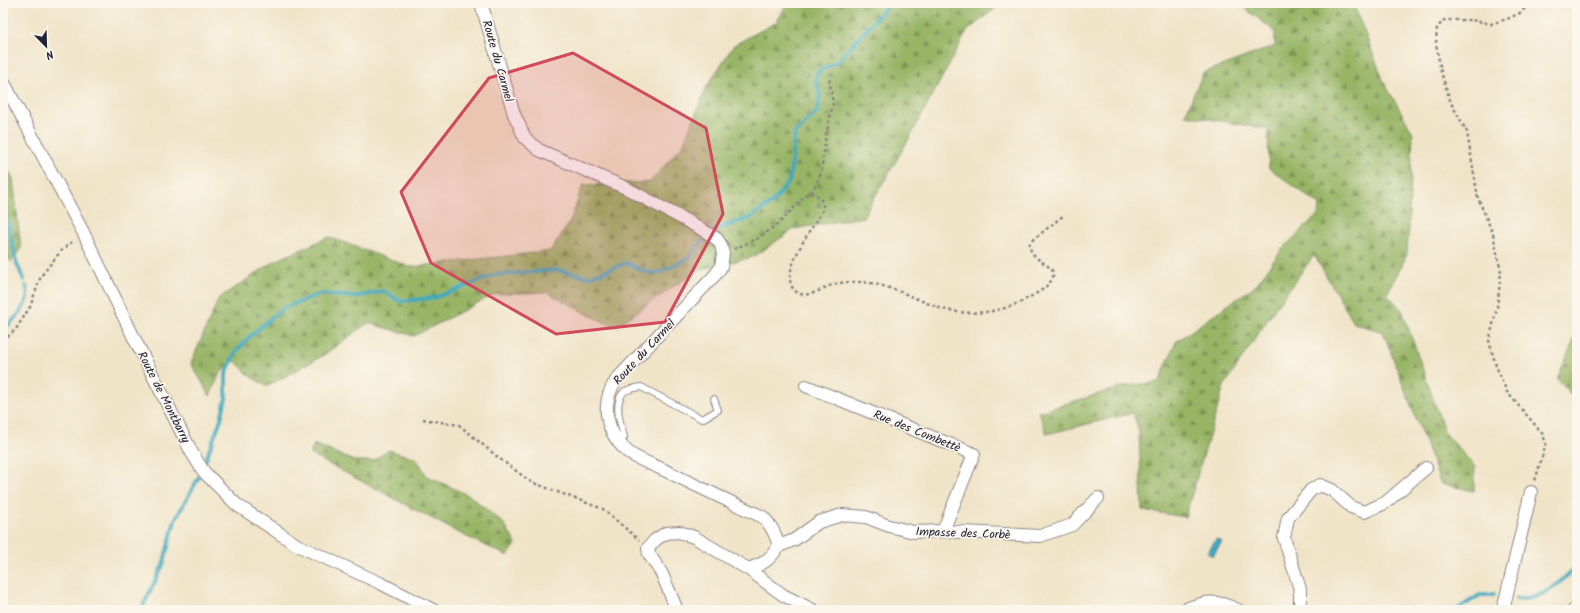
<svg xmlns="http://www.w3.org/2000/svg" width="1580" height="613" viewBox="0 0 1580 613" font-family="Kalam,sans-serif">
  <defs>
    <pattern id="forest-firs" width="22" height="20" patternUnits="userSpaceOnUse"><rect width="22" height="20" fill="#98b566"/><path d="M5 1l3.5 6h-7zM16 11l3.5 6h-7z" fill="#7c9355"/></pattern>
  </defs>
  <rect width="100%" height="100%" fill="#fbf7ec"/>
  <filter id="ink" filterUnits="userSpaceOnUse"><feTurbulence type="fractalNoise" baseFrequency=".025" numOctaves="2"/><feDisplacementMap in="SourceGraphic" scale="8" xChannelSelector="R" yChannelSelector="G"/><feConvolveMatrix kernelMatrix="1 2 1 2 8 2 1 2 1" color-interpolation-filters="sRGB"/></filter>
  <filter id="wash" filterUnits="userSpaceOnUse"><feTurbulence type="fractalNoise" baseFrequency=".012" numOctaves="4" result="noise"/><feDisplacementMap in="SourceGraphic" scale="16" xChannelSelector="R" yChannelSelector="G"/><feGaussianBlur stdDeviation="0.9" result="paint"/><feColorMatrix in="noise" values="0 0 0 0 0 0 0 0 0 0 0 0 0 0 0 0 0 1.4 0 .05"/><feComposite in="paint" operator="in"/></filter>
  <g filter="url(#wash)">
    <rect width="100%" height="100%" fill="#f0e4c8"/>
    <path fill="url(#forest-firs)" stroke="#5d6c50" d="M 787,3 L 1002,3 L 967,31 L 910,137 L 863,217 L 794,229 L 753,257 L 696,271 L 615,327 L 587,314 L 547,292 L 495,294 L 414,336 L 368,323 L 322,356 L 268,386 L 252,378 L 235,361 L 220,373 L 210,396 L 191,363 L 219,298 L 275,261 L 329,237 L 410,267 L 550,251 L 570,222 L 583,185 L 650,182 L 683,145 L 707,86 L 734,45 L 777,22 Z
      M 1234,3 L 1293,3 L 1296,12 L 1303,3 L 1353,3 L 1384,82 L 1413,133 L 1407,255 L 1387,294 L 1402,310 L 1445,433 L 1475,467 L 1474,491 L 1441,484 L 1383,332 L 1354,323 L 1314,255 L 1276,307 L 1224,386 L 1185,517 L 1142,510 L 1139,431 L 1133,413 L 1047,434 L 1039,412 L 1125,386 L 1159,382 L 1176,342 L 1256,285 L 1283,248 L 1319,214 L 1320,205 L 1269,168 L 1268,129 L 1185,115 L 1203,73 L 1275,46 L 1275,31 L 1239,4 Z
      M 3,158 L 13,179 L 21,248 L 11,262 L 3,247 Z
      M 1577,333 L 1577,396 L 1572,396 L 1557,379 Z
      M 314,444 L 354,461 L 373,461 L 388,450 L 416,458 L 427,476 L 470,496 L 504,524 L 516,544 L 508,556 L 461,534 L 310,454 Z"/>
    <path fill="#3ea9bd" stroke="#30667c" d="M 1216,539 L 1222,542 L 1213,556 L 1207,553 Z"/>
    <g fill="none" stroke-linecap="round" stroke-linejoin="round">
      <path stroke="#3ea9bd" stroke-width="4" d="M 3,204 L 17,264 L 24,280
        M 3,330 C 14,320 33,302 26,286
        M 204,464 L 221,419 L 226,398 L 226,374 L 235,353 L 248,338 L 283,308 L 320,294 L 356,297 L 383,291 L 400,301 L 434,298 L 495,275 L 557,270 L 589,277 L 627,263 L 648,273 L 661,272 L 689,258 L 701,242 L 717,229 L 750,218 L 774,201 L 789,182 L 792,160 L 793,144 L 795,133 L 817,112 L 820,95 L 815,79 L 819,71 L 837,62 L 890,3
        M 1516,599 C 1542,601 1560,583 1577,566
        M 141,610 L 163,565 L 175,520 L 199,477
        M 1456,610 L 1480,595 L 1494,595"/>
    </g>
  </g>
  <g filter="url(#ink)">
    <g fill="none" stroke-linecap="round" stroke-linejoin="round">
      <g stroke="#898382" stroke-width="8">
        <path id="lane" d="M 620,445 L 624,437 C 621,424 612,402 625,391 C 629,389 636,388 641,387 L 702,419 L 718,410 L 714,399"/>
      </g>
      <g stroke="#898382" stroke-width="14">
        <path id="street" d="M 481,3 L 514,114 L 525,138 L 539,150 L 626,188 L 698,227 L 717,239 L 721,245 L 723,254 L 721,267 L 716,274 L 617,379 C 599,404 606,433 628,452 C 636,459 654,465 664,470 C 697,486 730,502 763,517 C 772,526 776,535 779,546 C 769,560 764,564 748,569 L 694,537 L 679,532 L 666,533 L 655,540 L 648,548 L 649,554 L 662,574 L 677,610
          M 3,81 L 83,232 L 136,342 L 192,453 L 204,472 L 237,505 L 297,545 L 380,583 L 433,610
          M 806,386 L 974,454 L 943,531
          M 779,546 L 794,540 L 819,522 L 842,515 L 866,517 L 889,526 L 914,532 L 943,531 L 1040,536 L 1072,525 L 1098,498
          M 748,569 L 783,595 L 813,610
          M 1183,610 C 1206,601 1215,599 1238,610
          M 1300,610 L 1300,589 L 1284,538 L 1288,518 L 1311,490 L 1320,485 L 1332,490 L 1351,507 L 1364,512 L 1385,503 L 1426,468
          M 1503,610 L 1531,492
          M 1574,610 L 1577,608"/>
      </g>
      <path stroke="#898382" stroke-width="2.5" stroke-dasharray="3 3" stroke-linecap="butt" d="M 1528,3 L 1522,12 L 1507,19 L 1491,24 L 1472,20 L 1444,20 L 1437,28 L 1436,43 L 1441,72 L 1451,103 L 1467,132 L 1478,198 L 1493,234 L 1501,272 L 1497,308 L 1489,341 L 1496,366 L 1507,392 L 1542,433 L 1546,443 L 1535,481
        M 812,193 L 821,173 L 826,135 L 833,104 L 829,78
        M 734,249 L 758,238 L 778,224 L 807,194 L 812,193 C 820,196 824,202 823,210 C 813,227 782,268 792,287 C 802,303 820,289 832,285 C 841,282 850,282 859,282 C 888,283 914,299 940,308 C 968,317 1003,313 1028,298 C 1036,294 1050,286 1053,277 C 1057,263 1027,262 1030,242 L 1063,216
        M 3,341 L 16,329 L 30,307 L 41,276 L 61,251 L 74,240
        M 423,419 L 459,425 L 500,459 L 531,482 L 603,509 L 639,540"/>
      <use href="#lane" stroke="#fff" stroke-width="6"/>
      <use href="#street" stroke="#fff" stroke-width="12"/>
    </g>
  </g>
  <path fill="#d1495b" fill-opacity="0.2" stroke="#d1495b" stroke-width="3" stroke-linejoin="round" d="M 573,53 L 706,128 L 723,214 L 665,322 L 556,334 L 431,263 L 401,192 L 489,78 Z"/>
  <g text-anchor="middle" stroke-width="3.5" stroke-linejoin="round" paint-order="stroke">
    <g font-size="12" fill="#22223b" stroke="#fbf7ec">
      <text transform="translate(498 61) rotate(74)" y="4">Route du Carmel</text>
      <text transform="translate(644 352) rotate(-47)" y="4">Route du Carmel</text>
      <text transform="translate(164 397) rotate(63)" y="4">Route de Montbarry</text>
      <text transform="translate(917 431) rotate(22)" y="4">Rue des Combettè</text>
      <text transform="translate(963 533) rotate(2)" y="4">Impasse des Corbè</text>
    </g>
  </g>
  <rect width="1580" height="613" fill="none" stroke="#fbf7ec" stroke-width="16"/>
  <g transform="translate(46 46) rotate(157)" stroke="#fbf7ec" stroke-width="3" paint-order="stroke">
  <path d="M0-3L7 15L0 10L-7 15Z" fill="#22223b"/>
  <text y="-6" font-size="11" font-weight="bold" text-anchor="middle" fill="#22223b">N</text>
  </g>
</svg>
